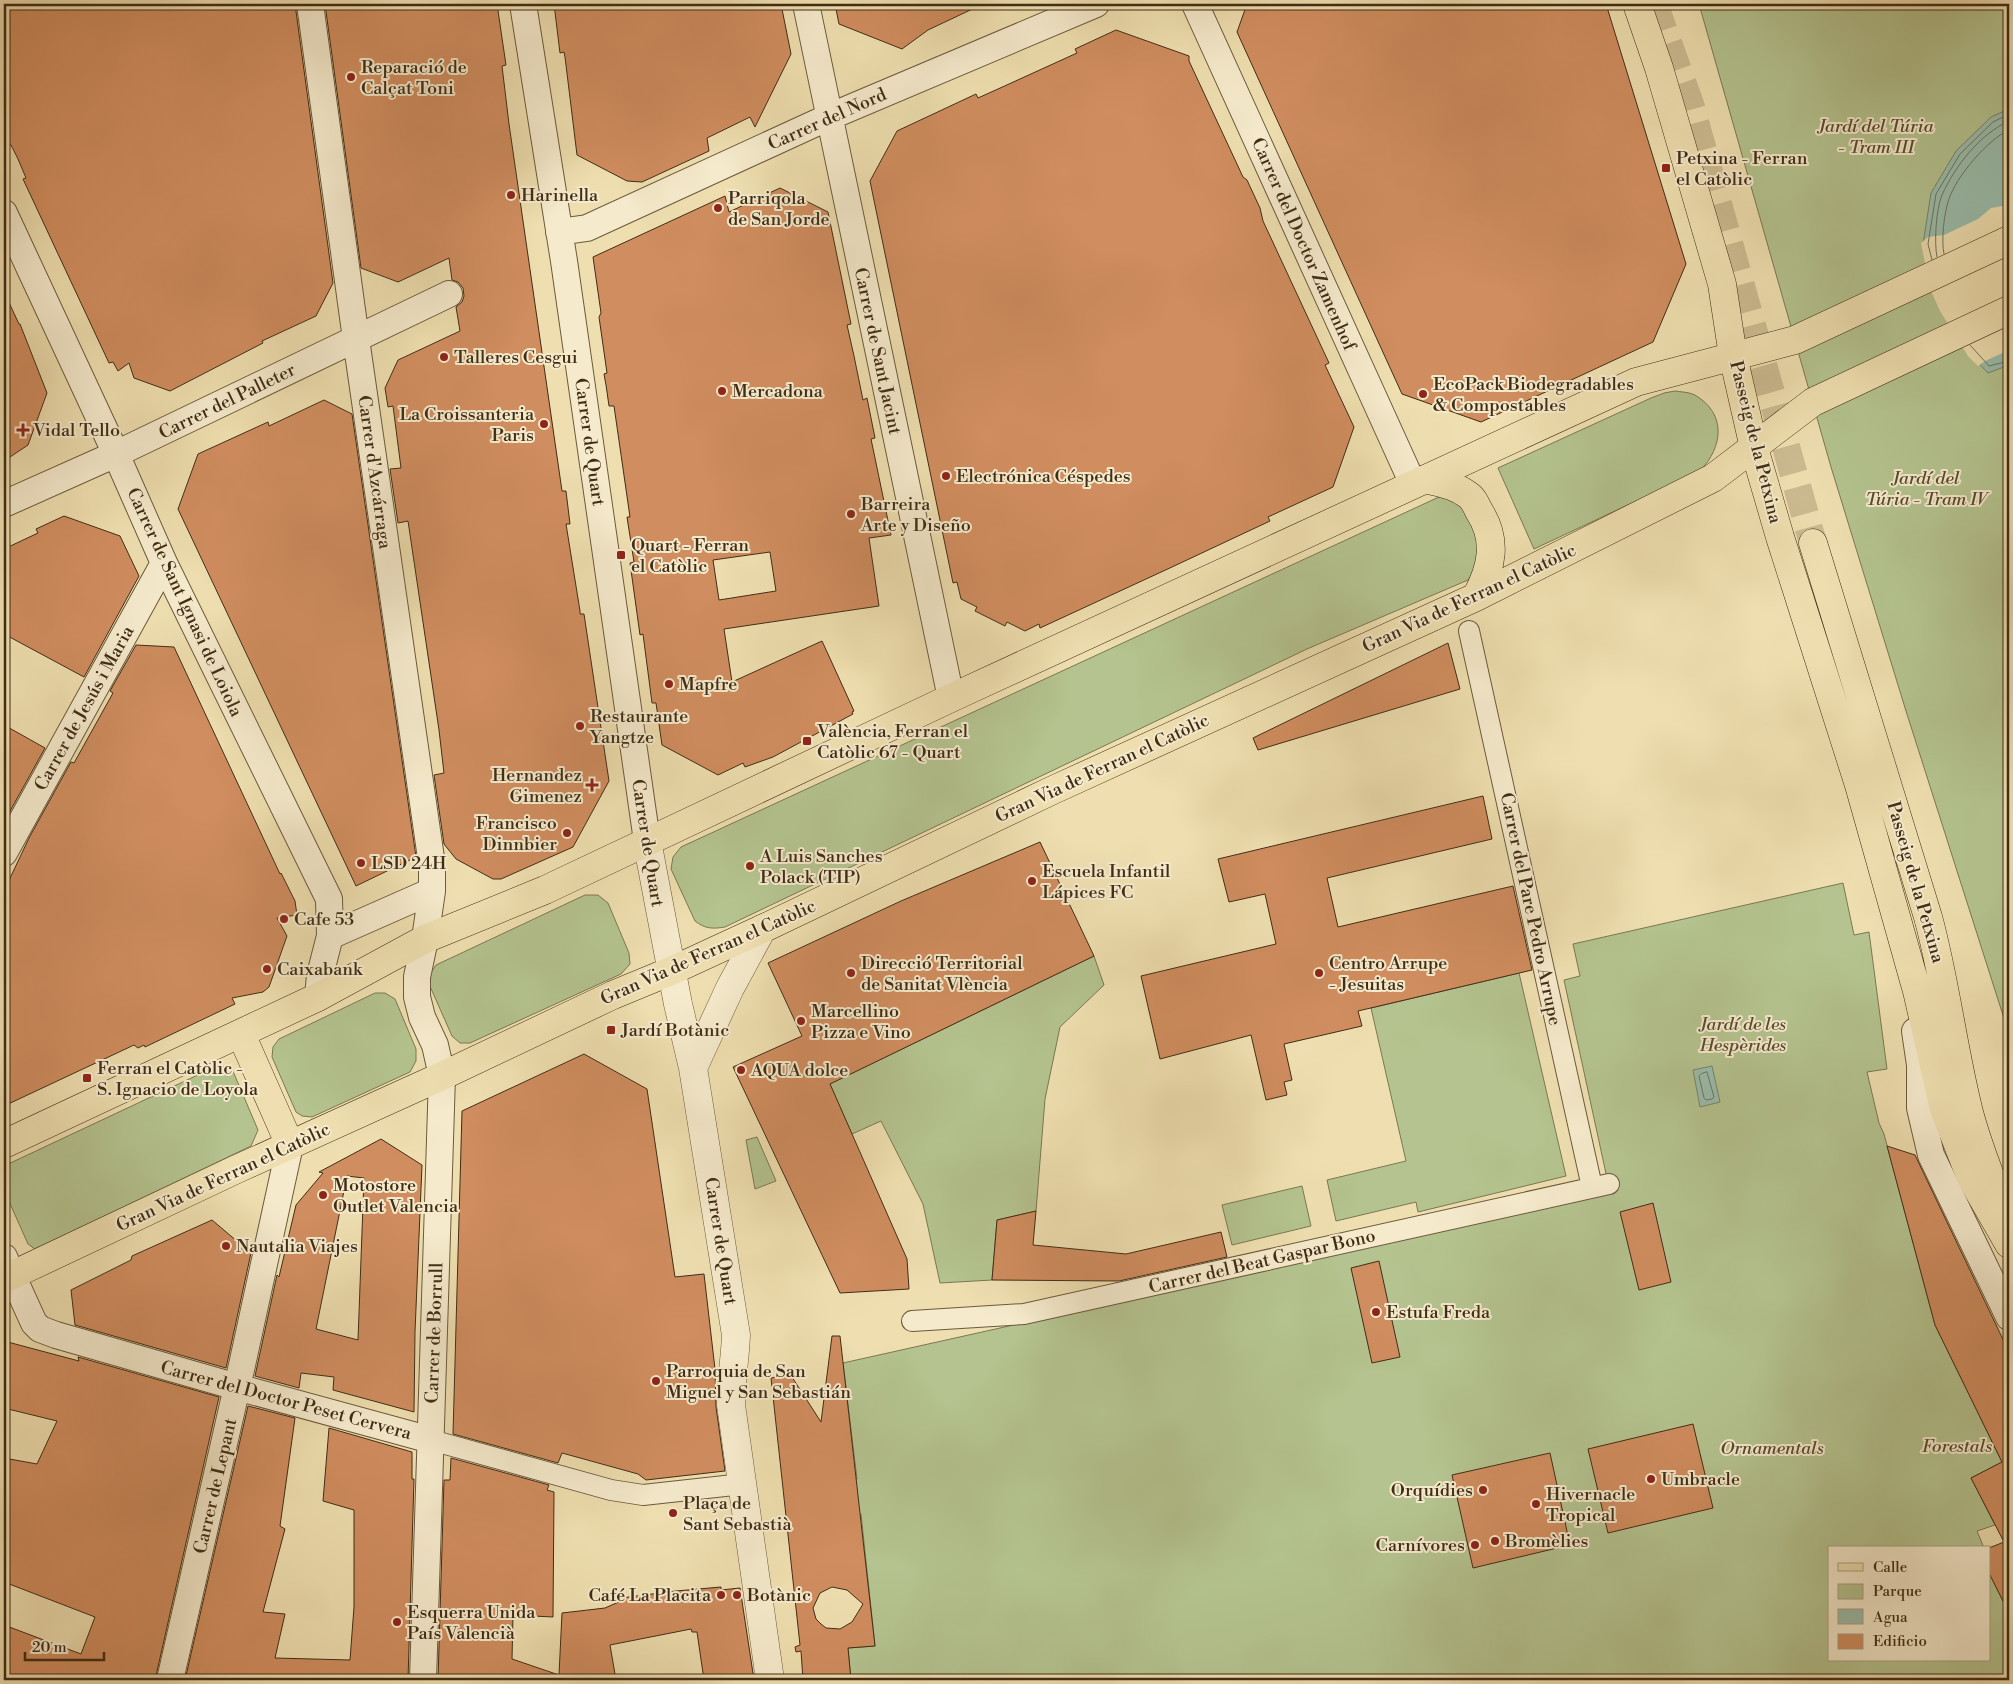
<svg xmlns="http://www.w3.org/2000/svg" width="2013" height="1684" viewBox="0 0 2013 1684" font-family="'Libre Bodoni',serif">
  <rect width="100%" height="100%" fill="#efdfb0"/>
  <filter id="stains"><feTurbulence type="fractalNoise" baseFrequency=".004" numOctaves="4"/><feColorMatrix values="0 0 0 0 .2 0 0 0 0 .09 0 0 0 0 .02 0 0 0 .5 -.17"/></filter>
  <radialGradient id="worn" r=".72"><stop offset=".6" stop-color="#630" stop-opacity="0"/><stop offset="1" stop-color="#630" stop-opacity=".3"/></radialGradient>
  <path fill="#b4c38f" stroke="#7a7852" d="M 1699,4 L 2009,4 L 2009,1034 L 1906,711 L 1831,467 Z
    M 1675,391 C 1681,392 1689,392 1695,395 C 1727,414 1723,447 1700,471 L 1534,549 L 1498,468 L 1651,398 L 1664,393 Z
    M 1439,497 C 1461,496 1470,519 1476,536 C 1478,540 1480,544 1480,548 C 1481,558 1474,573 1468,580 L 1307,649 L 725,927 C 713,929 705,929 695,921 L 671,869 L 673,857 L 681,847 Z
    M 1843,883 L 1854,935 L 1869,932 L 1887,1069 L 1867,1072 L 1879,1123 L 1884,1134 L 1935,1325 L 2002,1462 L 1971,1478 L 1995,1525 L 1977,1531 L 1984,1548 L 1829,1548 L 1829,1660 L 1989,1660 L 1989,1573 L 2009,1613 L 2009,1680 L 851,1680 L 848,1648 L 875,1646 L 861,1514 L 857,1514 L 851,1481 L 857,1479 L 843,1363 L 1610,1192 L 1564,980 L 1580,976 L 1573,944 Z
    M 585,895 L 598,895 L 608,903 L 629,953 L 630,964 L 621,974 L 470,1043 L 460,1043 L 452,1036 L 429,984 L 430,974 L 436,965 Z
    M 1094,956 L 1104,985 L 1060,1027 L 1045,1099 L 1036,1211 L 997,1220 L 992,1280 L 940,1283 L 923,1204 L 881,1121 L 852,1134 L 830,1084 Z
    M 1519,973 L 1566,1176 L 1418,1212 L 1416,1202 L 1336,1221 L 1327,1180 L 1406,1161 L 1371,1008 Z
    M 375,993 L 385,993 L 395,999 L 416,1049 L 416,1061 L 410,1072 L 312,1117 L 302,1116 L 296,1112 L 272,1057 L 273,1047 L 279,1039 Z
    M 219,1065 L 232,1069 L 258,1130 L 251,1146 L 35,1249 L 28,1244 L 4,1190 L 4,1166 Z
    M 757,1137 L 776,1181 L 755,1189 L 746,1140 Z
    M 1302,1186 L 1311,1226 L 1232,1245 L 1222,1205 Z"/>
  <path fill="#9abdac" stroke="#768370" d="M 2009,109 L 2009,365 L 1988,373 L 1970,354 L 1923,244 L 1931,193 L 1956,151 L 1991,117 Z
    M 1712,1066 L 1720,1102 L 1700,1107 L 1693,1070 Z"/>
  <path fill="#efdfb0" d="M 2009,205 L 2009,350 L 1985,361 L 1978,366 L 1968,356 L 1940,311 L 1930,289 L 1921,243 L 1928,237 L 1944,235 L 1978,219 L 1991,208 Z"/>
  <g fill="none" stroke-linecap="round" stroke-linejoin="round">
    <path stroke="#6d7561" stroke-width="1" d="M 1944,254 C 1941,240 1944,213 1949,199 C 1956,177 1988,139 2009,130
      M 1937,257 C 1934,243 1936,209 1942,195 C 1955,166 1980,134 2009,121
      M 1932,260 L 1928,244 L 1936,194 L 1960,154 L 1993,122 L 2009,114
      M 1970,345 L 1989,366 L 2009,361
      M 1707,1072 L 1714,1097 L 1712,1099 L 1706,1100 L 1704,1098 L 1699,1076 L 1701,1074 Z"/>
  </g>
  <path fill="#d08d5f" stroke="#402d16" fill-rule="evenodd" d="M 4,4 L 295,4 L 333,283 L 316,316 L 262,341 L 263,343 L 170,391 L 134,378 L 129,363 L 118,371 L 113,362 L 109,363 L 23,179 L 26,178 L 18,159 L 11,145 L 4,143 Z
    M 325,4 L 497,4 L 506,65 L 502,66 L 509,124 L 562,491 L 566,491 L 570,524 L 566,524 L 580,611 L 580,614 L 584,614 L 609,781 L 573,847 L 501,879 L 493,879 L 456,859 L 444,844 L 434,775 L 444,773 L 439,730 L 408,521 L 398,523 L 390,469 L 401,468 L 393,406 L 388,407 L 385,388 L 398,360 L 460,331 L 456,307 L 462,302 L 464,296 L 463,288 L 458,282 L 452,280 L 449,258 L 398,282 L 361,268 Z
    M 554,4 L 781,4 L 791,54 L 755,127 L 750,117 L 707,138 L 709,151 L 642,182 L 627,181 L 577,155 L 565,57 L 564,52 L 560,53 Z
    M 835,4 L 983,4 L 928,30 L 902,49 L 839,24 Z
    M 1247,4 L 1606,4 L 1686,264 L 1653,342 L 1481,422 L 1402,394 L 1237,32 Z
    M 1116,30 L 1189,56 L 1189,61 L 1243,177 L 1247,180 L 1260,208 L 1263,221 L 1329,363 L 1325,365 L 1354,427 L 1333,487 L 1268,517 L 1270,521 L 1172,567 L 1040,628 L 1039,624 L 1025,631 L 1007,622 L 1005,626 L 975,611 L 977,607 L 961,599 L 957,582 L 953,583 L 870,181 L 897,131 L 976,94 L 978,98 L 1009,84 L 1077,53 L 1075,49 Z
    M 780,188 L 828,212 L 851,324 L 847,325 L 854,356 L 863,400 L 867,398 L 875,438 L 871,439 L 891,535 L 869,538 L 879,606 L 724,629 L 732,682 L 822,641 L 854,711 L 852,712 L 853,714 L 773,757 L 745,767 L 743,763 L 718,775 L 662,745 L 656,703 L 652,703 L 643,634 L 640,635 L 630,563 L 634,562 L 627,517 L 630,517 L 614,406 L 609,406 L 606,385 L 604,374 L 607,373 L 599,317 L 601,313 L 593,257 L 725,196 L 729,212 ZM 770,552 L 776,591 L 719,600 L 713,560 Z
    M 4,292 L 19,324 L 20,324 L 47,393 L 28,445 L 4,461 Z
    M 324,400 L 352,414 L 416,857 L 356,886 L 178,509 L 198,454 L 268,422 L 269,426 Z
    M 64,516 L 120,536 L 139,576 L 84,677 L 4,634 L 4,549 L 38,533 L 36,529 Z
    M 1448,643 L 1460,689 L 1258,750 L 1253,738 Z
    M 136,645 L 174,647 L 280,874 L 281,873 L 295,901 L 297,915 L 277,918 L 287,936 L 269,987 L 263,992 L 232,998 L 235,1004 L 145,1047 L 144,1045 L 138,1048 L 134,1045 L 4,1106 L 4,891 L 29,838 L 71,762 L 74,763 L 113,693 L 110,691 Z
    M 4,725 L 45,748 L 4,822 Z
    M 1483,796 L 1492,839 L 1327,878 L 1338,927 L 1513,886 L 1532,970 L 1358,1011 L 1362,1026 L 1284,1044 L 1292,1080 L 1284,1082 L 1287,1095 L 1266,1100 L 1251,1035 L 1160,1059 L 1141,976 L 1276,944 L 1265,894 L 1229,902 L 1218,859 Z
    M 1040,842 L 1094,956 L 830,1084 L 907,1259 L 909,1289 L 840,1293 L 733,1067 L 802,1036 L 768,963 L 901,901 Z
    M 584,1054 L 647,1089 L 675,1277 L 704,1274 L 715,1369 L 716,1407 L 725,1471 L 646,1480 L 638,1474 L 562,1453 L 558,1463 L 453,1434 L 462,1111 Z
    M 381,1139 L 422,1165 L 415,1332 L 414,1412 L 333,1390 L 334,1377 L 301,1373 L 299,1388 L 255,1376 L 277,1275 L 279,1277 L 296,1205 L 323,1173 L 319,1172 ZM 347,1176 L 364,1178 L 358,1340 L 316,1329 Z
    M 1887,1146 L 1915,1155 L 2009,1352 L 2009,1613 L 1989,1573 L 1989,1548 L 2004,1542 L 1971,1478 L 2002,1462 L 1935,1325 Z
    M 1653,1203 L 1671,1282 L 1639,1290 L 1620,1212 Z
    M 1036,1211 L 1033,1245 L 1126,1254 L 1221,1232 L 1227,1257 L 1119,1281 L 992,1280 L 997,1220 Z
    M 212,1220 L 251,1253 L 226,1368 L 75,1325 L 71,1290 L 131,1260 L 132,1256 Z
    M 1379,1261 L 1400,1357 L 1372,1363 L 1351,1268 Z
    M 832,1336 L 840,1336 L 875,1646 L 848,1648 L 851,1680 L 803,1680 L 801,1651 L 796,1652 L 795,1647 L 800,1645 L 771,1378 L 790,1374 L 821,1422 ZM 832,1587 L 847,1590 L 863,1604 L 852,1622 L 840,1629 L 826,1628 L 821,1624 L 816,1619 L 813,1608 L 820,1593 Z
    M 4,1341 L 79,1361 L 78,1357 L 219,1397 L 155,1680 L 4,1680 L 4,1625 L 81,1654 L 95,1617 L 4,1582 L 4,1458 L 37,1464 L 57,1421 L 8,1409 L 7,1402 L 4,1402 Z
    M 248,1406 L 295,1418 L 280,1526 L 285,1529 L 263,1612 L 285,1614 L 275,1658 L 350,1660 L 354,1607 L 354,1510 L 323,1501 L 329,1428 L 412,1452 L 412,1479 L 414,1479 L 408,1680 L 185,1680 Z
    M 1693,1424 L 1713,1508 L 1608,1533 L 1588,1449 Z
    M 1550,1453 L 1570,1545 L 1473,1568 L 1452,1475 Z
    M 451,1458 L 549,1485 L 547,1490 L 554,1492 L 553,1617 L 513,1615 L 512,1659 L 559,1675 L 562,1613 L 605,1608 L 621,1601 L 621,1598 L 676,1591 L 721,1587 L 721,1590 L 740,1588 L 754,1680 L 704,1680 L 697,1632 L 692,1632 L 691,1629 L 610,1645 L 616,1680 L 438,1680 L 444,1480 L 450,1480 Z"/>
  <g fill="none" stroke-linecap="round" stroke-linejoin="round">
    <path stroke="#ccbb91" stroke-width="28" stroke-dasharray="28 14" stroke-linecap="butt" d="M 1654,4 L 1690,104 L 1813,543"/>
    <g stroke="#6c5a3c" stroke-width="22">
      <path id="pedestrian" d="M 1469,631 L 1592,1187
        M 912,1321 L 1024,1314 L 1609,1184
        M 431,1440 L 611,1490 L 643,1495 L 743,1484"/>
    </g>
    <g stroke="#6c5a3c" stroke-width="28">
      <path id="minor" d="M 310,4 L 356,339 L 432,865 L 432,891 L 425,939 L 417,977 L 417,997 L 422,1017 L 435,1045 L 442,1076 L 423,1680
        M 523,4 L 564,261 L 647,841
        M 806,4 L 951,698
        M 1195,4 L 1413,484
        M 4,213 L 116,454 L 164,563 L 329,899 L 330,936 L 320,975 L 318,997
        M 559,232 L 587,228 L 829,117 L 1096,4
        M 4,504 L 116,454 L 449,294
        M 4,853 L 164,563
        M 330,936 L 432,891
        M 1915,1031 L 1920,1065 L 1920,1108 L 1931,1155 L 2009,1317
        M 4,1257 L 34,1323 L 40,1329 L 56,1335 L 237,1387 L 431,1440
        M 170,1680 L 242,1365 L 290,1145"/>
    </g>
    <g stroke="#6c5a3c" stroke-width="29">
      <path id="tertiary" d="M 647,841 L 678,1004 L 693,1068 L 736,1335 C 735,1359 731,1381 731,1405 L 770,1680
        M 693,1068 L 730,988 L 762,929"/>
    </g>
    <g stroke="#402d16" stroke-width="29">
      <path id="primary" d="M 1637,4 L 1659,68 L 1722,284 L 1733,356 L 1754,448 L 1780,537 L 1859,785 L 1917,991 L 1944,1109 L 1971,1178 L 2009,1244
        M 1425,479 C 1441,483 1455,485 1468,495 C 1473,498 1476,505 1479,511 C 1498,540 1492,568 1476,597
        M 1813,543 L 1928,917 C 1945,979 1952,1042 1967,1104 C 1974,1136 1987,1167 1998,1197
        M 241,1034 L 290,1145
        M 4,1144 L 318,997 L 425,939 L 545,890 L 951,698 L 1636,382 L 1795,340 L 2009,240
        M 4,1279 L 237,1169 L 442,1076 L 613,995 L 671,971 L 762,929 L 1053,790 L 1476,597 L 1713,478 L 1813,402 L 2009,310"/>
    </g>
    <use href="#pedestrian" stroke="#f5eacc" stroke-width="20"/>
    <use href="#minor" stroke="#f5eacc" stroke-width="26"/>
    <use href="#tertiary" stroke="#f5eacc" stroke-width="28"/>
    <use href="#primary" stroke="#efdfb0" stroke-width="28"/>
  </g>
  <g fill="#8f2418" stroke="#f5eacc" stroke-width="2">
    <circle cx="351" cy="77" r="5"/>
    <rect x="1661" y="163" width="10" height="10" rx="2.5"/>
    <circle cx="511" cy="195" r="5"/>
    <circle cx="718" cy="208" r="5"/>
    <circle cx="444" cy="357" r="5"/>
    <circle cx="722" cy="391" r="5"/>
    <circle cx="1423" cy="394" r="5"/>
    <circle cx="544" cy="424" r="5"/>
    <path d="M20.5 422.5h5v5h5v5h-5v5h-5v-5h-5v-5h5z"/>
    <circle cx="946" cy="476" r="5"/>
    <circle cx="851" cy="514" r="5"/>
    <rect x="616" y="550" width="10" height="10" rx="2.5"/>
    <circle cx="669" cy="684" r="5"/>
    <circle cx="580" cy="726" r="5"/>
    <rect x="802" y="736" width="10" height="10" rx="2.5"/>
    <path d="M589.5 777.5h5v5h5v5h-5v5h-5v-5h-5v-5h5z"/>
    <circle cx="567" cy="833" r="5"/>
    <circle cx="361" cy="863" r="5"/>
    <circle cx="750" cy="866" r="5"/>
    <circle cx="1032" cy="881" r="5"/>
    <circle cx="284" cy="919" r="5"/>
    <circle cx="267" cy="969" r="5"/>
    <circle cx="851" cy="973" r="5"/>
    <circle cx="1319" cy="973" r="5"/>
    <circle cx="801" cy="1021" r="5"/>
    <rect x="606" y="1025" width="10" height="10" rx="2.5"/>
    <circle cx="741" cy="1070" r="5"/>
    <rect x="82" y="1073" width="10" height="10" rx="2.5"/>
    <circle cx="323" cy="1195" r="5"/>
    <circle cx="226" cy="1246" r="5"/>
    <circle cx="1376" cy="1312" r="5"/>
    <circle cx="656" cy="1381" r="5"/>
    <circle cx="1651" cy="1479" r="5"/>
    <circle cx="1483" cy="1490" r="5"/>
    <circle cx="1536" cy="1504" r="5"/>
    <circle cx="673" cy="1513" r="5"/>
    <circle cx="1495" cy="1541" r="5"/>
    <circle cx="1475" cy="1545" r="5"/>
    <circle cx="721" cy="1595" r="5"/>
    <circle cx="737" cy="1595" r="5"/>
    <circle cx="397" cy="1622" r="5"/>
  </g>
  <g text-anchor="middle" stroke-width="4" stroke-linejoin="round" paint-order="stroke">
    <g font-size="18" fill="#402d16" stroke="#f5eacc" text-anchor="start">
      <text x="361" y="73">Reparació de<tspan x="361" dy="21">Calçat Toni</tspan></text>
      <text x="1676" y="164">Petxina - Ferran<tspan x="1676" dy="21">el Catòlic</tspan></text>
      <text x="521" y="201">Harinella</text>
      <text x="728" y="204">Parriqola<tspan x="728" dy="21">de San Jorde</tspan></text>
      <text x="454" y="363">Talleres Cesgui</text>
      <text x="1433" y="390">EcoPack Biodegradables<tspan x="1433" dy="21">&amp; Compostables</tspan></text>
      <text x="732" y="397">Mercadona</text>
      <text x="534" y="420" text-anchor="end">La Croissanteria<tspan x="534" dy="21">Paris</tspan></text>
      <text x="33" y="436">Vidal Tello</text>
      <text x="956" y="482">Electrónica Céspedes</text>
      <text x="861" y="510">Barreira<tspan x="861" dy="21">Arte y Diseño</tspan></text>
      <text x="631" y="551">Quart - Ferran<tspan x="631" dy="21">el Catòlic</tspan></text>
      <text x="679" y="690">Mapfre</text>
      <text x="590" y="722">Restaurante<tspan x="590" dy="21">Yangtze</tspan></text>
      <text x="817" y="737">València, Ferran el<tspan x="817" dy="21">Catòlic 67 - Quart</tspan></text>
      <text x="582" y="781" text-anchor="end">Hernandez<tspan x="582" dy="21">Gimenez</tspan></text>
      <text x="557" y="829" text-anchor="end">Francisco<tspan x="557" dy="21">Dinnbier</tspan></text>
      <text x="760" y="862">A Luis Sanches<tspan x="760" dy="21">Polack (TIP)</tspan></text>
      <text x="371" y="869">LSD 24H</text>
      <text x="1042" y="877">Escuela Infantil<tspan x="1042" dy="21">Lápices FC</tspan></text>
      <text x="294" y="925">Cafe 53</text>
      <text x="861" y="969">Direcció Territorial<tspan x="861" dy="21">de Sanitat Vlència</tspan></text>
      <text x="1329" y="969">Centro Arrupe<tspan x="1329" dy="21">- Jesuitas</tspan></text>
      <text x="277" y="975">Caixabank</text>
      <text x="811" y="1017">Marcellino<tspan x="811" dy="21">Pizza e Vino</tspan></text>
      <text x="621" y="1036">Jardí Botànic</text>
      <text x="97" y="1074">Ferran el Catòlic -<tspan x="97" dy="21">S. Ignacio de Loyola</tspan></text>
      <text x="751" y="1076">AQUA dolce</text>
      <text x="333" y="1191">Motostore<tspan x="333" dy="21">Outlet Valencia</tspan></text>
      <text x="236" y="1252">Nautalia Viajes</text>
      <text x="1386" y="1318">Estufa Freda</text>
      <text x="666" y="1377">Parroquia de San<tspan x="666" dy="21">Miguel y San Sebastián</tspan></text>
      <text x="1661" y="1485">Umbracle</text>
      <text x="1473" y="1496" text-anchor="end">Orquídies</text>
      <text x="1546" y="1500">Hivernacle<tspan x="1546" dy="21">Tropical</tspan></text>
      <text x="683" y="1509">Plaça de<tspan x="683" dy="21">Sant Sebastià</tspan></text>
      <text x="1505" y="1547">Bromèlies</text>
      <text x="1465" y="1551" text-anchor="end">Carnívores</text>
      <text x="711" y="1601" text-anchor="end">Café La Placita</text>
      <text x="747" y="1601">Botànic</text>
      <text x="407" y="1618">Esquerra Unida<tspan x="407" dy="21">País Valencià</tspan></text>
    </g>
    <g font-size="18" fill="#402d16" stroke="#f5eacc">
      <text transform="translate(827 119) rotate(-24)" y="6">Carrer del Nord</text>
      <text transform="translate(1304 244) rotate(66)" y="6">Carrer del Doctor Zamenhof</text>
      <text transform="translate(878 351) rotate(78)" y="6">Carrer de Sant Jacint</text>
      <text transform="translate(227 401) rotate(-26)" y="6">Carrer del Palleter</text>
      <text transform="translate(590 442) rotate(82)" y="6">Carrer de Quart</text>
      <text transform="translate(1756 442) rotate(76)" y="6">Passeig de la Petxina</text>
      <text transform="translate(375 472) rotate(82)" y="6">Carrer d'Azcárraga</text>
      <text transform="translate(1469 598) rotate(-25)" y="6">Gran Via de Ferran el Catòlic</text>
      <text transform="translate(185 602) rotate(65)" y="6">Carrer de Sant Ignasi de Loiola</text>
      <text transform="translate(84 708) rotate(-61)" y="6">Carrer de Jesús i Maria</text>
      <text transform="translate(1102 768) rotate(-25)" y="6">Gran Via de Ferran el Catòlic</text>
      <text transform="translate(648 843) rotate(81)" y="6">Carrer de Quart</text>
      <text transform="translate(1916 882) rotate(74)" y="6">Passeig de la Petxina</text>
      <text transform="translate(1531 909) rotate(78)" y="6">Carrer del Pare Pedro Arrupe</text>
      <text transform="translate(708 952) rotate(-24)" y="6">Gran Via de Ferran el Catòlic</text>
      <text transform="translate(223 1177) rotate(-25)" y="6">Gran Via de Ferran el Catòlic</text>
      <text transform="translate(721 1241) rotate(81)" y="6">Carrer de Quart</text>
      <text transform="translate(1262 1261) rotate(-13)" y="6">Carrer del Beat Gaspar Bono</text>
      <text transform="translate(434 1333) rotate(-88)" y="6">Carrer de Borrull</text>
      <text transform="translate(286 1400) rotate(15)" y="6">Carrer del Doctor Peset Cervera</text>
      <text transform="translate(215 1486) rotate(-77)" y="6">Carrer de Lepant</text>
    </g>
    <g font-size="18" font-style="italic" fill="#574b2e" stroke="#f5eacc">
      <text x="1876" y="132">Jardí del Túria<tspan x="1876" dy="21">- Tram III</tspan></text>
      <text x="1926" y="484">Jardí del<tspan x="1926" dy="21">Túria - Tram IV</tspan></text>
      <text x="1743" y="1030">Jardí de les<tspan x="1743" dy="21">Hespèrides</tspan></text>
      <text x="1957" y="1452">Forestals</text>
      <text x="1772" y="1454">Ornamentals</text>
    </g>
  </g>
  <rect width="2013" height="1684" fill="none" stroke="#efdfb0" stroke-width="20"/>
  <rect x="5" y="5" width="2003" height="1674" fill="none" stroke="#402d16" stroke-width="2.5"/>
  <rect x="10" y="10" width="1993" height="1664" fill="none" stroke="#402d16"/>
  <rect x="1828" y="1546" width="162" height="115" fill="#f5eacc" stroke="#ad9e83"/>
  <rect x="1838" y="1563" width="25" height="8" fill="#efdfb0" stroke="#ad9e83"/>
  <text x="1873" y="1572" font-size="15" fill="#402d16">Calle</text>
  <rect x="1838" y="1584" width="25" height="15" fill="#b4c38f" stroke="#ad9e83"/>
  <text x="1873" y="1596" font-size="15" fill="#402d16">Parque</text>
  <rect x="1838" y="1609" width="25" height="15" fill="#9abdac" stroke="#ad9e83"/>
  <text x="1873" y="1622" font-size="15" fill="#402d16">Agua</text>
  <rect x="1838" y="1634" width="25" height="15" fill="#d08d5f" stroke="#ad9e83"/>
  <text x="1873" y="1646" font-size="15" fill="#402d16">Edificio</text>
  <path d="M25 1652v8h79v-8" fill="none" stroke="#402d16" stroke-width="2.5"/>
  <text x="32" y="1652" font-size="15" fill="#402d16" stroke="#f5eacc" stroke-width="4" paint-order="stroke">20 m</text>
  <rect width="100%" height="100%" filter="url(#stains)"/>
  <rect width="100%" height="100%" fill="url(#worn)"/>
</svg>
